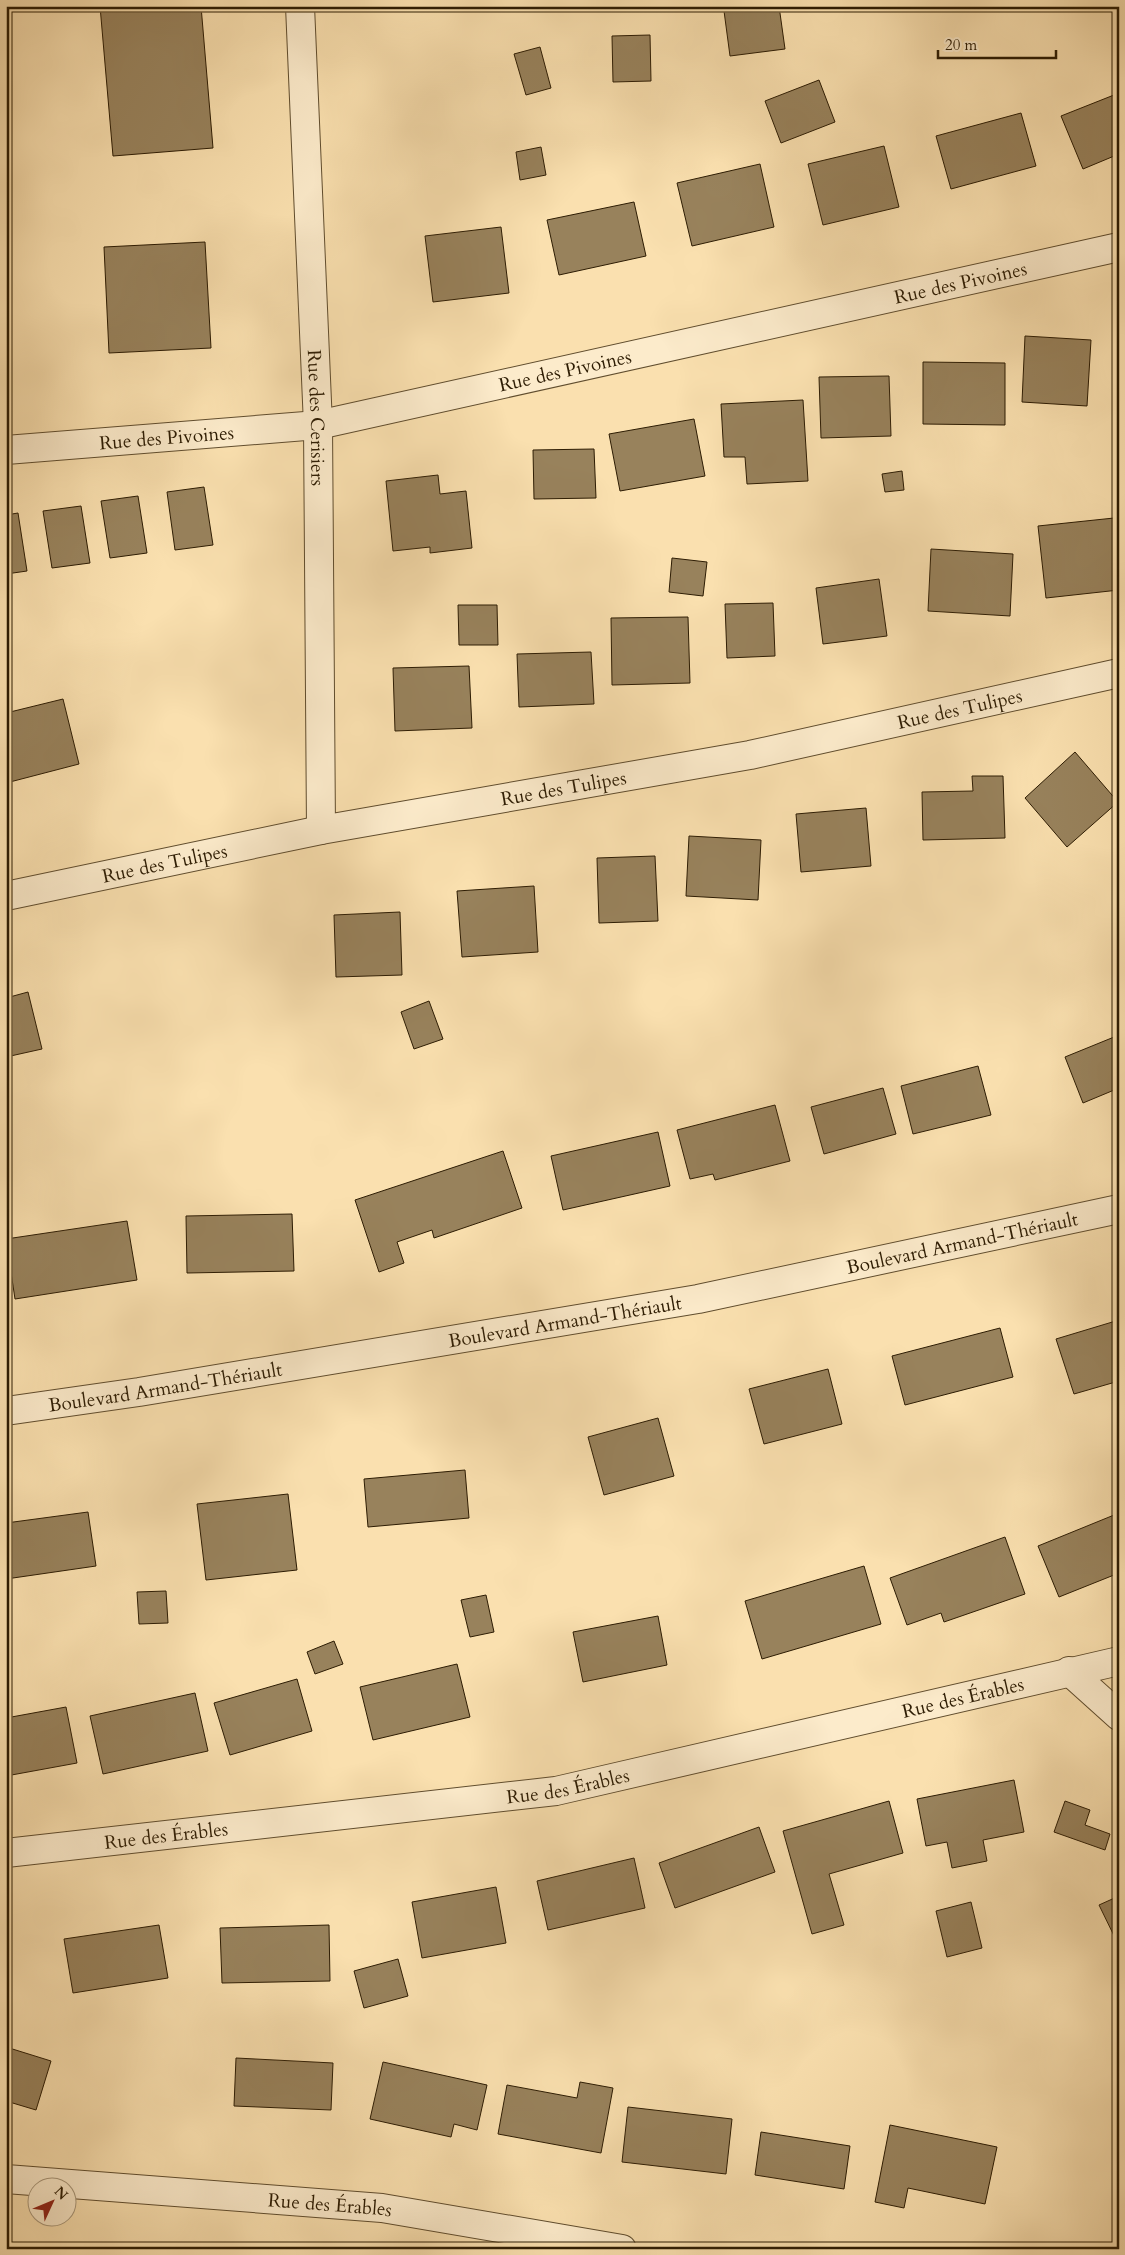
<svg xmlns="http://www.w3.org/2000/svg" width="1125" height="2255" viewBox="0 0 1125 2255" font-family="Cardo,serif">
  <rect width="100%" height="100%" fill="#fae0af"/>
  <filter id="stains"><feTurbulence type="fractalNoise" baseFrequency=".004" numOctaves="4"/><feColorMatrix values="0 0 0 0 .2 0 0 0 0 .09 0 0 0 0 .02 0 0 0 .5 -.17"/></filter>
  <radialGradient id="worn" r=".72"><stop offset=".6" stop-color="#630" stop-opacity="0"/><stop offset="1" stop-color="#630" stop-opacity=".3"/></radialGradient>
  <path fill="#98825c" stroke="#2d1c03" d="M 100,6 L 201,6 L 213,148 L 113,156 Z
    M 760,6 L 779,6 L 785,49 L 730,56 L 724,11 Z
    M 650,35 L 651,81 L 613,82 L 612,36 Z
    M 540,47 L 551,88 L 526,95 L 514,54 Z
    M 819,80 L 835,122 L 781,143 L 765,101 Z
    M 1119,93 L 1119,154 L 1083,169 L 1061,116 Z
    M 1021,113 L 1036,166 L 951,189 L 936,136 Z
    M 884,146 L 899,207 L 823,225 L 808,164 Z
    M 541,147 L 546,175 L 520,180 L 516,152 Z
    M 760,164 L 774,227 L 692,246 L 677,183 Z
    M 634,202 L 646,256 L 559,275 L 547,220 Z
    M 501,227 L 509,293 L 433,302 L 425,236 Z
    M 205,242 L 211,348 L 109,353 L 104,247 Z
    M 1025,336 L 1091,340 L 1087,406 L 1022,402 Z
    M 923,362 L 1005,363 L 1005,425 L 923,424 Z
    M 889,376 L 891,436 L 821,438 L 819,377 Z
    M 803,400 L 808,481 L 747,484 L 745,457 L 724,457 L 721,404 Z
    M 694,419 L 705,476 L 620,491 L 609,434 Z
    M 594,449 L 596,498 L 534,499 L 533,450 Z
    M 902,471 L 904,490 L 885,492 L 882,474 Z
    M 438,475 L 440,494 L 466,491 L 472,548 L 430,553 L 430,547 L 393,551 L 386,481 Z
    M 204,487 L 213,545 L 175,550 L 167,492 Z
    M 138,496 L 147,553 L 110,558 L 101,501 Z
    M 81,506 L 90,563 L 52,568 L 43,511 Z
    M 18,513 L 27,571 L 6,574 L 6,515 Z
    M 1114,518 L 1119,564 L 1119,590 L 1046,598 L 1038,526 Z
    M 931,549 L 1013,554 L 1010,616 L 928,611 Z
    M 672,558 L 707,562 L 703,596 L 669,592 Z
    M 879,579 L 887,636 L 823,644 L 816,588 Z
    M 773,603 L 775,656 L 727,658 L 725,604 Z
    M 458,605 L 497,605 L 498,645 L 459,645 Z
    M 688,617 L 690,683 L 612,685 L 611,618 Z
    M 591,652 L 594,704 L 519,707 L 517,654 Z
    M 469,666 L 472,728 L 395,731 L 393,668 Z
    M 63,699 L 79,764 L 6,783 L 6,713 Z
    M 1075,752 L 1118,802 L 1067,847 L 1025,798 Z
    M 972,776 L 1003,776 L 1005,838 L 923,840 L 922,792 L 973,791 Z
    M 866,808 L 871,866 L 801,872 L 796,814 Z
    M 689,836 L 761,840 L 758,900 L 686,896 Z
    M 655,856 L 658,921 L 599,923 L 597,858 Z
    M 534,886 L 538,952 L 462,957 L 457,891 Z
    M 400,912 L 402,975 L 336,977 L 334,915 Z
    M 28,992 L 42,1049 L 6,1057 L 6,998 Z
    M 429,1001 L 443,1039 L 414,1049 L 401,1012 Z
    M 1119,1035 L 1119,1088 L 1083,1103 L 1065,1057 Z
    M 978,1066 L 991,1115 L 913,1134 L 901,1086 Z
    M 883,1088 L 896,1134 L 824,1154 L 811,1107 Z
    M 775,1105 L 790,1161 L 715,1180 L 713,1174 L 690,1179 L 677,1130 Z
    M 658,1132 L 670,1186 L 563,1210 L 551,1156 Z
    M 503,1151 L 522,1208 L 434,1238 L 432,1230 L 397,1242 L 404,1263 L 379,1272 L 355,1200 Z
    M 292,1214 L 294,1271 L 187,1273 L 186,1216 Z
    M 127,1221 L 137,1280 L 15,1299 L 6,1239 Z
    M 1119,1320 L 1119,1381 L 1074,1394 L 1056,1339 Z
    M 1000,1328 L 1013,1377 L 905,1405 L 892,1356 Z
    M 828,1369 L 842,1424 L 764,1444 L 749,1389 Z
    M 658,1418 L 674,1476 L 604,1495 L 588,1437 Z
    M 465,1470 L 469,1518 L 368,1527 L 364,1479 Z
    M 288,1494 L 297,1570 L 206,1580 L 197,1504 Z
    M 88,1512 L 96,1566 L 6,1579 L 6,1523 Z
    M 1119,1513 L 1119,1573 L 1059,1597 L 1038,1546 Z
    M 1005,1537 L 1025,1594 L 944,1622 L 941,1613 L 907,1625 L 890,1578 Z
    M 864,1566 L 881,1624 L 762,1659 L 745,1601 Z
    M 166,1591 L 168,1623 L 139,1624 L 137,1592 Z
    M 486,1595 L 494,1632 L 470,1637 L 461,1600 Z
    M 658,1616 L 667,1665 L 583,1682 L 573,1632 Z
    M 334,1641 L 343,1664 L 315,1674 L 307,1652 Z
    M 457,1664 L 470,1717 L 373,1740 L 360,1687 Z
    M 297,1679 L 312,1731 L 230,1755 L 214,1703 Z
    M 195,1693 L 208,1751 L 103,1774 L 90,1716 Z
    M 66,1707 L 77,1763 L 6,1776 L 6,1718 Z
    M 1014,1780 L 1024,1832 L 983,1840 L 987,1861 L 952,1868 L 947,1842 L 926,1846 L 917,1799 Z
    M 889,1801 L 903,1853 L 829,1874 L 844,1925 L 812,1934 L 783,1831 Z
    M 1065,1801 L 1090,1810 L 1085,1825 L 1110,1834 L 1105,1850 L 1054,1832 Z
    M 759,1827 L 775,1872 L 675,1908 L 659,1863 Z
    M 634,1858 L 645,1908 L 548,1930 L 537,1881 Z
    M 496,1887 L 506,1943 L 422,1958 L 412,1902 Z
    M 1119,1896 L 1119,1946 L 1099,1905 Z
    M 971,1902 L 982,1948 L 947,1957 L 936,1911 Z
    M 159,1925 L 168,1978 L 73,1993 L 64,1939 Z
    M 329,1925 L 330,1981 L 222,1983 L 220,1928 Z
    M 398,1959 L 408,1996 L 364,2008 L 354,1971 Z
    M 6,2047 L 51,2061 L 36,2110 L 6,2101 Z
    M 236,2058 L 333,2063 L 331,2110 L 234,2106 Z
    M 383,2062 L 487,2085 L 477,2130 L 454,2124 L 451,2137 L 370,2119 Z
    M 580,2082 L 613,2088 L 601,2153 L 498,2134 L 507,2085 L 577,2098 Z
    M 628,2107 L 732,2119 L 726,2174 L 622,2162 Z
    M 890,2125 L 997,2147 L 985,2204 L 908,2188 L 904,2208 L 875,2202 Z
    M 761,2132 L 850,2146 L 844,2189 L 755,2175 Z"/>
  <g fill="none" stroke-linecap="round" stroke-linejoin="round">
    <g stroke="#604d2e" stroke-width="30">
      <g id="minor">
        <path id="s1" d="M 300,6 L 318,425 L 321,830"/>
        <path id="s2" d="M 6,450 L 318,425 L 1119,247"/>
        <path id="s3" d="M 6,896 L 321,830 L 750,755 L 1119,673"/>
        <path id="s4" d="M 6,1411 L 139,1392 L 698,1299 L 1119,1209"/>
        <path d="M 1069,1671 L 1119,1716"/>
        <path id="s5" d="M 6,1853 L 556,1791 L 1119,1661"/>
        <path id="s6" d="M 6,2179 L 382,2208 L 622,2249"/>
      </g>
    </g>
    <use href="#minor" stroke="#fcebcb" stroke-width="28"/>
  </g>
  <g text-anchor="middle" stroke-width="4" stroke-linejoin="round" paint-order="stroke">
    <g font-size="19" fill="#2d1c03" stroke="#fcebcb">
      <text dy="7" stroke="none"><textPath href="#s2" startOffset="971">Rue des Pivoines</textPath></text>
      <text dy="7" stroke="none"><textPath href="#s2" startOffset="566">Rue des Pivoines</textPath></text>
      <text dy="7" stroke="none"><textPath href="#s1" startOffset="412">Rue des Cerisiers</textPath></text>
      <text dy="7" stroke="none"><textPath href="#s2" startOffset="161">Rue des Pivoines</textPath></text>
      <text dy="7" stroke="none"><textPath href="#s3" startOffset="972">Rue des Tulipes</textPath></text>
      <text dy="7" stroke="none"><textPath href="#s3" startOffset="568">Rue des Tulipes</textPath></text>
      <text dy="7" stroke="none"><textPath href="#s3" startOffset="162">Rue des Tulipes</textPath></text>
      <text dy="7" stroke="none"><textPath href="#s4" startOffset="971">Boulevard Armand-Thériault</textPath></text>
      <text dy="7" stroke="none"><textPath href="#s4" startOffset="566">Boulevard Armand-Thériault</textPath></text>
      <text dy="7" stroke="none"><textPath href="#s4" startOffset="161">Boulevard Armand-Thériault</textPath></text>
      <text dy="7" stroke="none"><textPath href="#s5" startOffset="971">Rue des Érables</textPath></text>
      <text dy="7" stroke="none"><textPath href="#s5" startOffset="566">Rue des Érables</textPath></text>
      <text dy="7" stroke="none"><textPath href="#s5" startOffset="161">Rue des Érables</textPath></text>
      <text dy="7" stroke="none"><textPath href="#s6" startOffset="325">Rue des Érables</textPath></text>
    </g>
  </g>
  <rect width="1125" height="2255" fill="none" stroke="#fae0af" stroke-width="25"/>
  <rect x="8" y="8" width="1110" height="2240" fill="none" stroke="#2d1c03" stroke-width="2.5"/>
  <rect x="12" y="12" width="1100" height="2230" fill="none" stroke="#2d1c03"/>
  <g transform="translate(52 2202) rotate(46)"><circle r="24" fill="#fcebcb" stroke="#a9987b"/>
  <path d="M0-4L9 19L0 12L-9 19Z" fill="#8f2418"/>
  <text y="-8" font-size="14" font-weight="bold" text-anchor="middle" fill="#2d1c03">N</text>
  </g>
  <path d="M938 50v8h118v-8" fill="none" stroke="#2d1c03" stroke-width="2.5"/>
  <text x="945" y="50" font-size="15" fill="#2d1c03" stroke="#fcebcb" stroke-width="4" paint-order="stroke">20 m</text>
  <rect width="100%" height="100%" filter="url(#stains)"/>
  <rect width="100%" height="100%" fill="url(#worn)"/>
</svg>
